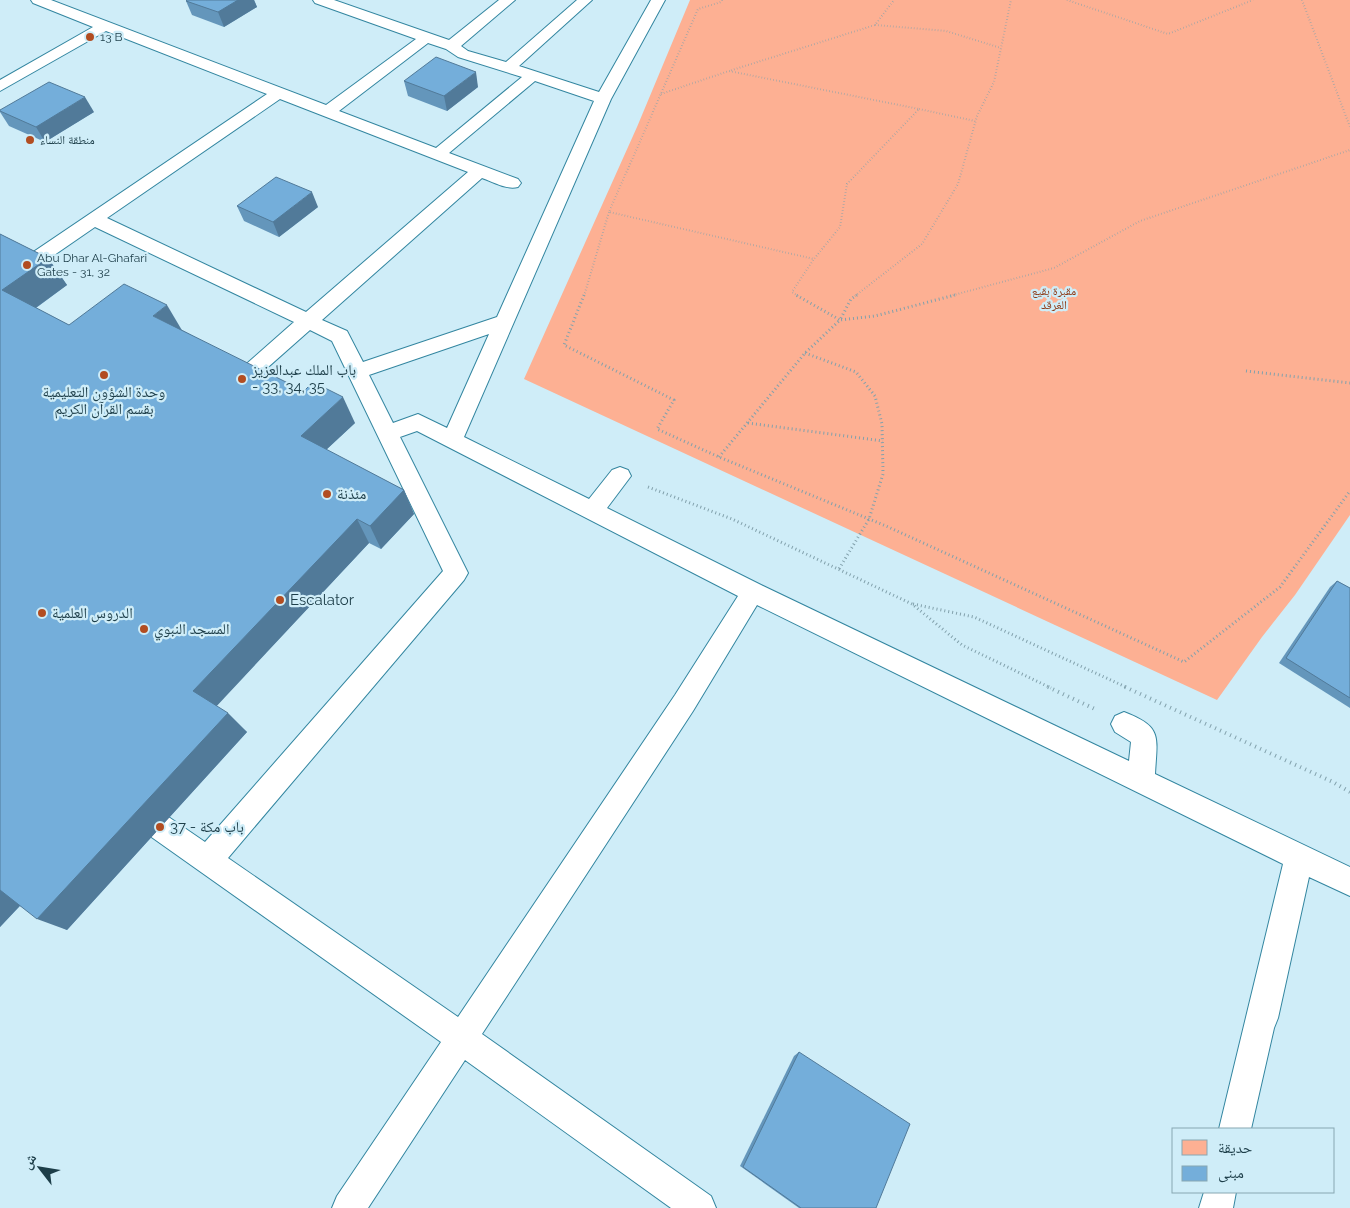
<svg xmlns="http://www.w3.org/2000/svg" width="1350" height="1208" font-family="Raleway,'Noto Naskh Arabic',sans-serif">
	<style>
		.green { fill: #fdb093 }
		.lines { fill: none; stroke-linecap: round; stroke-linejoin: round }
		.pedestrian-casing { stroke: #3386a0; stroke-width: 2 }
		.path-far2 { stroke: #82a1ac; stroke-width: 2; stroke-dasharray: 0.5 2.5; stroke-linecap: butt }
		.path-far1 { stroke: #82a1ac; stroke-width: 3; stroke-dasharray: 1 3; stroke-linecap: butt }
		.path { stroke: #82a1ac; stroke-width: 4; stroke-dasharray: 1 4.5; stroke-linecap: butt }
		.pedestrian { fill: #fff; fill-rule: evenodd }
		.wall { fill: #6496bb }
		.shaded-wall { fill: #517a99 }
		.building { fill: #74aeda; stroke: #517a99 }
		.poi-dot { fill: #b24d21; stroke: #cfedf8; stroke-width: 2 }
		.labels { text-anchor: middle; stroke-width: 4.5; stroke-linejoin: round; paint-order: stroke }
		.far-poi-label { font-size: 12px; fill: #1d3e49; stroke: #cfedf8; text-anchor: start }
		.far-park-label { font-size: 12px; fill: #8e3a16; stroke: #cfedf8 }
		.poi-label { font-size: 15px; fill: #1d3e49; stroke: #cfedf8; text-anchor: start }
	</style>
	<rect width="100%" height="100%" fill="#cfedf8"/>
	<path class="green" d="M690 0H1350V515L1295 595 1262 637 1217 700 524 379 637 127Z"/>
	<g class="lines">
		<defs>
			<g id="pedestrian">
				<path d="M31 0H51L326 105 416 39 315 3 313 0H334L449 40 499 0H515L461 46 468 51 506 62 577 0H592L519 66 599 92 651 0H665L611 99 464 437 589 499 612 470 620 467 628 470 631 476 607 508 761 585 1129 761 1131 742 1115 732 1111 724 1115 716 1124 712C1163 727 1157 736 1155 774L1350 867V896L1309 877 1278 1018 1274 1028 1251 1129H1219L1283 864 757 605 693 711 482 1034 711 1196 716 1208H671L465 1060 368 1208H332L337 1196 441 1042 150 836 146 827 150 818 160 814 170 818 205 842 443 571 332 341 310 330 249 384 242 386 235 384 232 379 235 374 294 322 95 227 34 269 27 271 20 269 18 265 20 261 267 94 106 31 0 91V80L93 27 33 3ZM428 43 446 49 458 57 522 77 436 148 339 111ZM535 81 594 101 497 317 363 362 347 331 322 320 482 178C494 182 506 190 518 187L521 183 518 179 449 153ZM280 99 468 172 306 312 107 218ZM489 334 447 428 418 414 393 423 369 375ZM417 431 738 596 675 695 458 1017 228 858 464 580 468 573 400 437Z"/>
				<path d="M1204 1192H1236L1233 1208H1199Z"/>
			</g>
		</defs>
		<use href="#pedestrian" class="pedestrian-casing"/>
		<g class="path-far2">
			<path d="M722 0 721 2 698 9 609 212 814 259 840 227 847 184 919 109 729 71 875 25 894 0"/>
			<path d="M1067 0 1168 34 1253 0"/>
			<path d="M1302 0 1350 127"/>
			<path d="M875 25 946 31 1001 48"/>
			<path d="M661 94 729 71"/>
			<path d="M919 109 975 121"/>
			<path d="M584 296 609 212"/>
			<path d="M798 296 792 292 814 259"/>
			<path d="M855 296 922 244 958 184 977 116 994 82 1011 0"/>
			<path d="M950 296 1054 268 1140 221 1350 150"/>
		</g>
		<g class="path-far1">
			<path d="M584 295 564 345 674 400 657 429 719 457 886 526 1184 662 1280 587 1350 491"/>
			<path d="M857 295 851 299 840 320 875 316 955 295"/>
			<path d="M805 353 856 372 875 396 882 424 883 474 869 519 839 569"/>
			<path d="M1246 371 1350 383"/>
			<path d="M748 423 883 441"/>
			<path d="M719 457 805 353 840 320 796 295"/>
			<path d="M648 487 732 519 912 604 962 645 1051 688"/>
			<path d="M913 604 974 617 1128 688"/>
		</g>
		<g class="path">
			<path d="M1048 687 1095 709"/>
			<path d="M1125 687 1333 782 1350 792"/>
		</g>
		<use href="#pedestrian" class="pedestrian"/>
	</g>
	<g class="wall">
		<path d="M187 0H254L257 7 224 27 192 15 186 1Z"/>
		<path d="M404 81 478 87 447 111 408 96Z"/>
		<path d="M0 110 94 112 45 142 9 126 0 112Z"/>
		<path d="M237 206 318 207 279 237 244 221Z"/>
		<path d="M0 234 48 258 67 285 36 308 69 325 182 330 355 423 326 450 404 490 414 514 381 549 369 543 216 706 247 732 67 930 20 906 0 927Z"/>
		<path d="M1337 581 1350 588V708L1279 663 1330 587Z"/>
		<path d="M799 1052 876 1208H799L740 1166 794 1056Z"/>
	</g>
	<g class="shaded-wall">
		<path d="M238 0H254L257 7 224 27 218 12Z"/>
		<path d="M476 72 478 87 447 111 444 96Z"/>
		<path d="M85 97 94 112 45 142 36 127Z"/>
		<path d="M312 192 318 207 279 237 273 222Z"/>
		<path d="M48 258 67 285 23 317 2 290Z"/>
		<path d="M167 305 183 332 153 316Z"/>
		<path d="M343 397 355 423 314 461 301 436Z"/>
		<path d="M404 490 414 514 381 549 370 526Z"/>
		<path d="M357 519 369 543 213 710 193 691Z"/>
		<path d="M228 713 247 732 67 930 37 919Z"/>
		<path d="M0 888 27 898 0 927Z"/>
	</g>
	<g class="building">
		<path d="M187 0H238L218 12 186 1Z"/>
		<path d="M436 57 476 72 444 96 404 81Z"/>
		<path d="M49 82 85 97 36 127 0 111V110Z"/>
		<path d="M276 177 312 192 273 222 237 206Z"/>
		<path d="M0 234 48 258 2 290 69 325 124 284 167 305 153 316 304 391 313 382 343 397 301 436 404 490 370 526 357 519 193 691 228 713 37 919 0 890Z"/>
		<path d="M1337 581 1350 588V698L1286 658Z"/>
		<path d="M799 1052 910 1124 876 1208H801L743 1167Z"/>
	</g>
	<g class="poi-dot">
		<circle cx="90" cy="37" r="5"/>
		<circle cx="30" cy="140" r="5"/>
		<circle cx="27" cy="265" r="5"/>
		<circle cx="104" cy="375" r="5"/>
		<circle cx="242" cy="379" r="5"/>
		<circle cx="327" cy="494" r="5"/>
		<circle cx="280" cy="600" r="5"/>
		<circle cx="42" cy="613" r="5"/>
		<circle cx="144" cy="629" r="5"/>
		<circle cx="160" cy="827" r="5"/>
	</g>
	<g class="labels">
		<g class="far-poi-label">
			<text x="100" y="41">13 B</text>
			<text x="40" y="144">منطقة النساء</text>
			<text x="37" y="262">Abu Dhar Al-Ghafari<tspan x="37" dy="14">Gates - 31, 32</tspan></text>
		</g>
		<g class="far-park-label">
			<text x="1054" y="295">مقبرة بقيع<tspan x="1054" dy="14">الغرقد</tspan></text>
		</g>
		<g class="poi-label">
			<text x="252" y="375">باب الملك عبدالعزيز<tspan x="252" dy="17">- 33, 34, 35</tspan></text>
			<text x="104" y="397" text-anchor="middle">وحدة الشؤون التعليمية<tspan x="104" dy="17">بقسم القرآن الكريم</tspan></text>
			<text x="337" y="499">مئذنة</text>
			<text x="290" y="605">Escalator</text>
			<text x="52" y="618">الدروس العلمية</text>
			<text x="154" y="634">المسجد النبوي</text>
			<text x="170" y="832">باب مكة - 37</text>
		</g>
	</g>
	<rect x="1172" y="1128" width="162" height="65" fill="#cfedf8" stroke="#88a7b2"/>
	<rect x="1182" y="1140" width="25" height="15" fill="#fdb093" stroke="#88a7b2"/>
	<text x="1218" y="1153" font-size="15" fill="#1d3e49">حديقة</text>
	<rect x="1182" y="1166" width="25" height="15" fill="#74aeda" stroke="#88a7b2"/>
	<text x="1218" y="1178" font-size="15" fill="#1d3e49">مبنى</text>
	<g transform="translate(40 1168) rotate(301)" stroke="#cfedf8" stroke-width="4" paint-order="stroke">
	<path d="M0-4L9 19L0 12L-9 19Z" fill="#1d3e49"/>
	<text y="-8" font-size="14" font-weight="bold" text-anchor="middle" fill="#1d3e49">ش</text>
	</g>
</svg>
